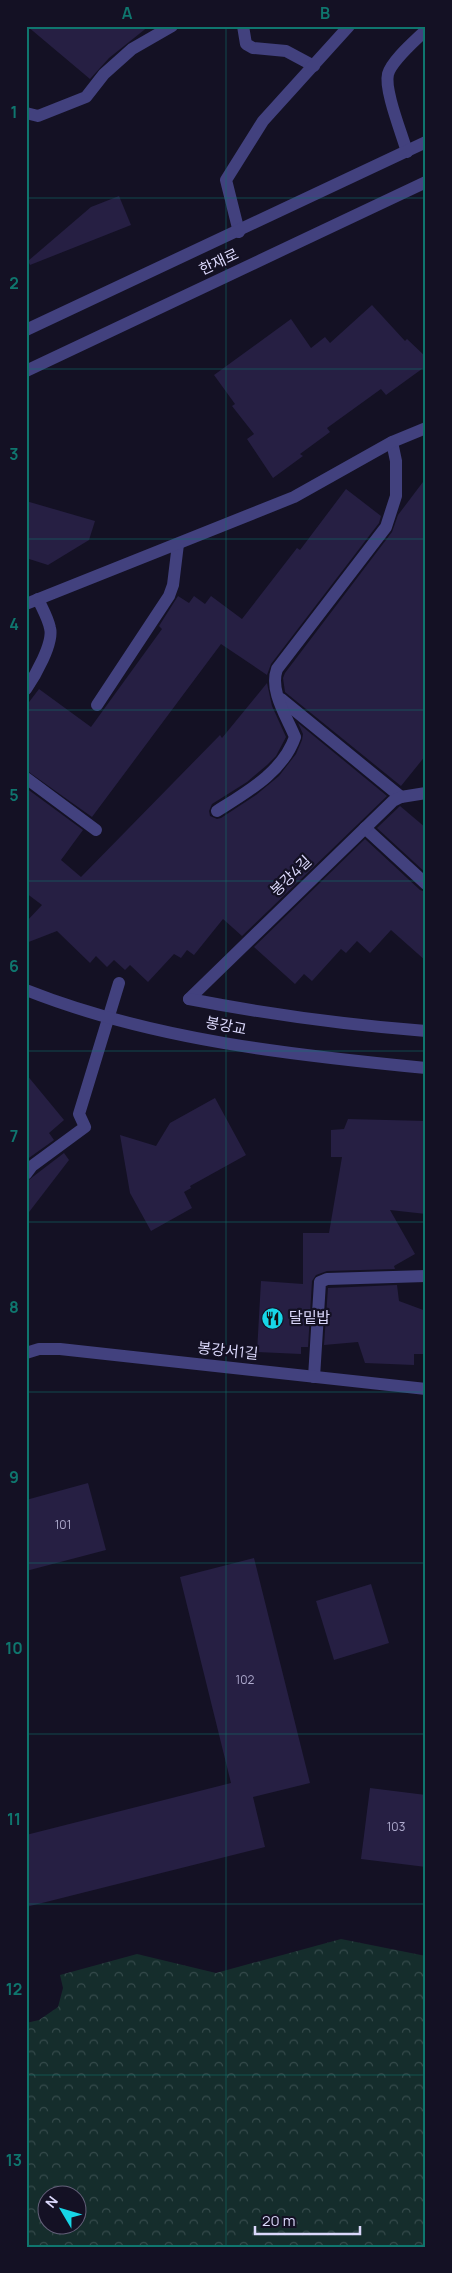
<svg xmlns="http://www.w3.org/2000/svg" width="452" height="2273" font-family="Manrope,'Noto Sans KR',sans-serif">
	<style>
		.forest { fill: url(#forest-crowns); fill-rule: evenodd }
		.building { fill: #261f43 }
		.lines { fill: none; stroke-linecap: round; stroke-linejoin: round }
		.service { stroke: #42417e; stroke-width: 12 }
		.minor { stroke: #42417e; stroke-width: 12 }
		.tertiary { stroke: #42417e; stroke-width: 12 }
		.tertiary-bridge { stroke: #42417e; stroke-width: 12 }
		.grid { fill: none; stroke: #0f766e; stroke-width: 1; stroke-opacity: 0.55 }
		.labels { text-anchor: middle; stroke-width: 4.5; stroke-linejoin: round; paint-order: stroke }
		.number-label { font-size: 12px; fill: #aeaacd }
		.street-label { font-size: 15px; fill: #dbd8fb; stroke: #141124 }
		.poi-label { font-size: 15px; fill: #dbd8fb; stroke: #141124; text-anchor: start }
		.neatline { fill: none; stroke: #0f766e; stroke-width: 2 }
		.grid-label { font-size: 16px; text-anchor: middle; font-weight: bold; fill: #0f766e }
	</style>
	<defs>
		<pattern id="forest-crowns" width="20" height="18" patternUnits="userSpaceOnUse" patternTransform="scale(1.25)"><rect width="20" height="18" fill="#152d2c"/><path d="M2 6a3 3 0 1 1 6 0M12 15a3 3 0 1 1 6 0" fill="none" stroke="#364b4c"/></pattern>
	</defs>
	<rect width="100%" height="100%" fill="#141124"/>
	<path class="forest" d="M341 1939 426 1956V2247H26V2023L39 2020 58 2007 63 1988 60 1975 137 1954 216 1973ZM48 2196H78V2226H48Z"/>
	<g class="building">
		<path d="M27 26H149L109 58 90 79Z"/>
		<path d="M119 196 131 225 30 265 28 261 91 207Z"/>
		<path d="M372 305 405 341 407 339 426 357V366L386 395 381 389 327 428 330 432 300 454 303 456 273 478 247 439 254 434 232 406 235 404 214 375 291 319 311 348 325 337 330 343Z"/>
		<path d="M426 478V755L401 786 285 692 283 678 285 673 392 532 398 515Z"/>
		<path d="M346 489 381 516 379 523 271 664 267 675 221 644 92 817 26 770V706L39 689 91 727 162 629 159 626 178 596 189 603 194 596 205 604 211 596 242 619 297 548 300 550Z"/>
		<path d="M26 501 95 521 89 540 48 565 26 558Z"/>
		<path d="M267 683 272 706 286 737 276 756 267 765 247 782 212 804 209 811 210 816 217 819 221 818 256 795 279 776 296 754 302 740 303 734 298 723 387 796 242 936 223 919 194 955 187 950 181 958 174 954 148 982 130 965 125 970 114 960 107 967 96 956 90 963 57 931 26 943V922L42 905 26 893V788L83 830 61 860 81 877 220 735 222 738Z"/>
		<path d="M400 806 426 828V873L377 828Z"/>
		<path d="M365 839 420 890 426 892V961L391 930 370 953 357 941 346 953 341 949 312 981 304 974 295 984 254 947Z"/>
		<path d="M26 1074 64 1120 49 1133 54 1140 26 1160Z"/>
		<path d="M215 1098 246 1155 190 1186 191 1188 184 1192 192 1208 151 1231 130 1193 120 1135 156 1146 170 1123Z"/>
		<path d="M348 1119 426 1121V1214L390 1210 415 1254 394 1266 395 1269 327 1271 316 1275 312 1281 308 1347H301V1354L257 1352 261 1281 303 1284V1233H329L342 1157H331V1130L344 1129Z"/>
		<path d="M64 1153 69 1160 26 1216V1182Z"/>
		<path d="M397 1285 399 1301 426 1311 425 1354H414V1365L365 1363 358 1342 324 1345 328 1288Z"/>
		<path d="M88 1483 106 1550 26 1571V1500Z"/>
		<path d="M254 1558 310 1783 253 1797 265 1847 26 1907V1835L231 1783 180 1577Z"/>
		<path d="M371 1584 389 1643 334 1660 316 1601Z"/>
		<path d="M370 1788 426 1795V1867L361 1859Z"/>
	</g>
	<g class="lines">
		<g class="service">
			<path d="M243 26 246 44 253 48 286 51 314 66"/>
			<path d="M26 113 38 116 86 97 104 74 132 49 172 26"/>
			<path d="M407 152C402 134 384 90 388 74 392 60 416 40 426 30"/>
			<path d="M26 689C35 676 54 643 50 628 48 618 42 608 38 599"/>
			<path d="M281 699 401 797"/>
			<path d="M97 705 169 596 173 585 178 544"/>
			<path d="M26 778 96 830"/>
			<path d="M217 811C247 792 283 772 295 737 287 717 269 691 277 669L386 527 396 496V461L392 442"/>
			<path d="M365 828 426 884"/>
			<path d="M26 1174 32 1166 85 1127 79 1114 119 983"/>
			<path d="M314 1377 320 1282 327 1279 426 1276"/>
		</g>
		<g class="minor">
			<path d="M239 232 226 180 263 121 349 26"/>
			<path d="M26 604 294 497 392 442 426 428"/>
			<path d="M189 999 393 801 401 797 426 793"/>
			<path d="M189 999C267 1014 346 1025 426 1031"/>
			<path d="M26 1353 39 1349H60L426 1389"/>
		</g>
		<g class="tertiary">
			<path d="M26 330 426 142"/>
			<path d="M26 371 426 182"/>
		</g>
		<path class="tertiary-bridge" d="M26 990C152 1040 292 1055 426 1068"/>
	</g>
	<path class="grid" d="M226 26V2247M26 198H426M26 369H426M26 539H426M26 710H426M26 881H426M26 1051H426M26 1222H426M26 1392H426M26 1563H426M26 1734H426M26 1904H426M26 2075H426"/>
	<defs>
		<symbol id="restaurant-disc" viewBox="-11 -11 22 22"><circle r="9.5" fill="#17d6e7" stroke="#141124"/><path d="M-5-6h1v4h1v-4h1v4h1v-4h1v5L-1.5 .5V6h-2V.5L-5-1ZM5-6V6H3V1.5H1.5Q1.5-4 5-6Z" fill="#111"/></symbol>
	</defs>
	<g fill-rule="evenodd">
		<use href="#restaurant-disc" x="260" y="1306" width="25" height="25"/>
	</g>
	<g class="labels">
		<g class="number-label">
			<text x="63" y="1529">101</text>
			<text x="245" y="1684">102</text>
			<text x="396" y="1831">103</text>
		</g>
		<g class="street-label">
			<text transform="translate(219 262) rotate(-25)" y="5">한재로</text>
			<text transform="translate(291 876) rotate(-44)" y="5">봉강4길</text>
			<text transform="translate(226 1026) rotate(11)" y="5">봉강교</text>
			<text transform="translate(228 1351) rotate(6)" y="5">봉강서1길</text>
		</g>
		<g class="poi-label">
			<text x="289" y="1323">달밑밥</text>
		</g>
	</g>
	<rect width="452" height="2273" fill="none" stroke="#141124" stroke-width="55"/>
	<g transform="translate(62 2210) rotate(308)"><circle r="24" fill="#141124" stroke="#64617a"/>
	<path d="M0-4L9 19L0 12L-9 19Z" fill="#17d6e7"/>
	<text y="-8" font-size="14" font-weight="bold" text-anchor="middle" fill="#dbd8fb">N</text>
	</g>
	<path d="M255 2226v8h105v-8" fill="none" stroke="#dbd8fb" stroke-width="2.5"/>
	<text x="262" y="2226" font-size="15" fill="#dbd8fb" stroke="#141124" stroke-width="4" paint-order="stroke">20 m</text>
	<rect x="28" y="28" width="396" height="2218" class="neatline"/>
	<g class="grid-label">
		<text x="127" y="19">A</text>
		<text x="325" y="19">B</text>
		<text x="14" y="118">1</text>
		<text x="14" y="289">2</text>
		<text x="14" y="460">3</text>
		<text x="14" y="630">4</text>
		<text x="14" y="801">5</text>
		<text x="14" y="972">6</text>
		<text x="14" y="1142">7</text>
		<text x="14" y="1313">8</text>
		<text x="14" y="1483">9</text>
		<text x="14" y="1654">10</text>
		<text x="14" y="1825">11</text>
		<text x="14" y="1995">12</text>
		<text x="14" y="2166">13</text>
	</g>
</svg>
